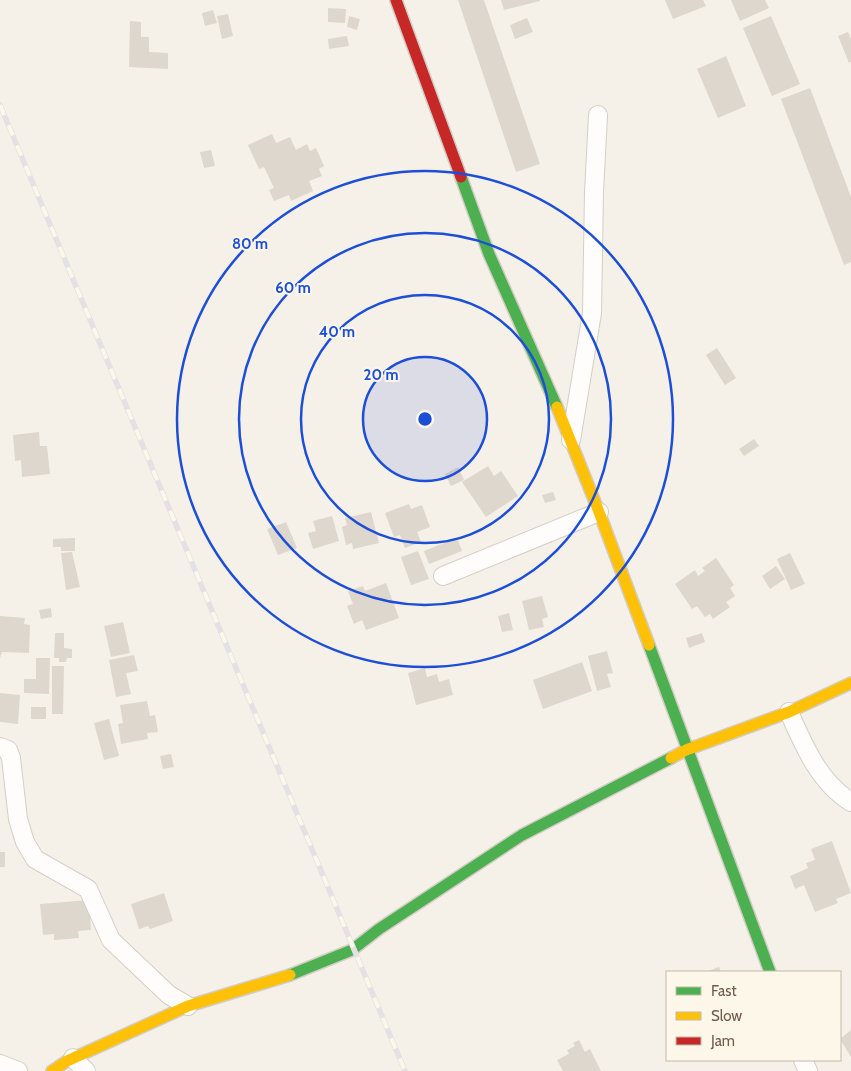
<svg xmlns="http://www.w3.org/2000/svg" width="851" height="1071" font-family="Cabin,sans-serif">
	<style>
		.building { fill: #ded7ce }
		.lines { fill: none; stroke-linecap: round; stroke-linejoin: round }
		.street-casing { stroke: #d4cec7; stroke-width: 20 }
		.fast-casing { stroke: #d2cdc4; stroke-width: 14 }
		.slow-casing { stroke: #d2cdc4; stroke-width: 14 }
		.jam-casing { stroke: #d2cdc4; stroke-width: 14 }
		.street { stroke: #fefdfc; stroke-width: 18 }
		.fast { stroke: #4caf50; stroke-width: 11 }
		.slow { stroke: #ffc107; stroke-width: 11 }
		.jam { stroke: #c62828; stroke-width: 11 }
		.rail-casing { stroke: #e4e1e4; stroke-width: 5.5 }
		.rail { stroke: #fdf7e9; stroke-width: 4; stroke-dasharray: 11; stroke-linecap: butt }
		.ring { fill: none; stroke: #1d4ed8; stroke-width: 2.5 }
		.centre { fill: #1d4ed8; stroke: #fdf7e9; stroke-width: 2.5 }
		.ring-label { font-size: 15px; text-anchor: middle; font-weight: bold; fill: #1d4ed8; stroke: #fdf7e9; stroke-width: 4; stroke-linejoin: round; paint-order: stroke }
	</style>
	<rect width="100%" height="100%" fill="#f5f1e8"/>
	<g class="building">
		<path d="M458 0H484L540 164 516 172Z"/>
		<path d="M501 0H540V1L504 10Z"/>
		<path d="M665 0H703L706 6 673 19Z"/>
		<path d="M731 0H765L769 8 740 21Z"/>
		<path d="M328 8 346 9 345 23 328 22Z"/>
		<path d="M213 10 217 23 205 26 202 13Z"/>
		<path d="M228 14 233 36 222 39 217 16Z"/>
		<path d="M349 16 360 19 357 30 347 27Z"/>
		<path d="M771 16 800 84 772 96 743 28Z"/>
		<path d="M527 18 533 32 515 39 510 25Z"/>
		<path d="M130 21 141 22V37H149V52L168 53V69L129 67Z"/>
		<path d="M848 32 851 39V62L849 63 838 36Z"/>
		<path d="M347 36 349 46 329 49 328 39Z"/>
		<path d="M726 56 746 106 718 118 697 69Z"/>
		<path d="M810 88 851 197V262L844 265 781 99Z"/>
		<path d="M272 134 276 143 290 137 296 150 307 144 310 151 316 148 324 166 319 169 322 176 309 181 313 191 291 201 289 195 274 201 269 190 274 188 264 167 259 169 248 145Z"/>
		<path d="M211 150 215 166 204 168 200 152Z"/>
		<path d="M717 348 736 378 725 385 706 355Z"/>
		<path d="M39 432 40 446H47L50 474 22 477 21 460 15 461 13 435Z"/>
		<path d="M754 439 759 446 744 456 739 449Z"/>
		<path d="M488 466 494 476 501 471 518 496 486 517 462 482Z"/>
		<path d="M458 467 464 480 451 486 445 474Z"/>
		<path d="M553 492 556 500 545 503 542 495Z"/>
		<path d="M409 504 411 509 422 505 430 527 417 532 421 542 405 548 400 535 394 537 385 513Z"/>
		<path d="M371 512 379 543 353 549 352 543 346 545 342 527 347 525 345 518Z"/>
		<path d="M332 516 339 541 313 549 308 533 316 531 313 521Z"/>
		<path d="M286 522 297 548 278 555 267 529Z"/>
		<path d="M75 538V551H61V547H53V539Z"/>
		<path d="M457 538 462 551 429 564 424 551Z"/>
		<path d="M418 551 429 579 411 585 401 557Z"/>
		<path d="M72 552 80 587 66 590 61 553Z"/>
		<path d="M790 553 805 584 791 590 777 559Z"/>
		<path d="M716 558 734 585 730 588 735 596 726 602 730 607 713 619 710 614 705 617 697 606 692 609 675 584 695 570 698 576 705 571 702 568Z"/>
		<path d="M776 566 785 579 770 589 762 576Z"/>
		<path d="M386 583 399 618 366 630 362 620 354 624 347 606 353 604 348 591 363 586 365 591Z"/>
		<path d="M542 596 548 617 542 619 544 627 529 630 522 601Z"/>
		<path d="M51 608 52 617 41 619 39 610Z"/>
		<path d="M509 613 513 630 502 632 498 616Z"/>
		<path d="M0 616 25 618 24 624 30 625 29 653 2 652 0 658Z"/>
		<path d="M123 622 130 653 111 657 104 626Z"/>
		<path d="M55 633H64V648L72 649V658H67L66 662H59V658H54Z"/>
		<path d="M702 633 705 642 689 648 686 638Z"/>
		<path d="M607 651 613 673 607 674 611 687 597 691 588 656Z"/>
		<path d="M134 655 138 671 126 673 131 694 116 697 109 660Z"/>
		<path d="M36 658H50L49 694 24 693V679H36Z"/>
		<path d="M582 662 592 691 543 709 533 680Z"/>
		<path d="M52 666H64L63 714H52Z"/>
		<path d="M425 668 427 677 437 674 439 682 449 679 453 695 416 705 408 673Z"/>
		<path d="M0 693 20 695 18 724 0 722Z"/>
		<path d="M147 701 150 716 155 715 158 732 147 733 148 739 121 744 118 724 123 723 120 705Z"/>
		<rect x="31" y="707" width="15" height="12"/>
		<path d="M109 719 119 756 104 760 94 723Z"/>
		<path d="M171 754 174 767 163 769 160 756Z"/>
		<path d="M832 841 851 893 836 899 838 903 815 912 804 885 795 889 790 876 808 868 806 863 815 860 811 849Z"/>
		<rect x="0" y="852" width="5" height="15"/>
		<path d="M164 893 173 921 150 929 148 926 139 929 131 904Z"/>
		<path d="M89 900 91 930 78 931 79 938 54 940V934L43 935 40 904Z"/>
		<path d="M719 967 721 972H706Z"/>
		<path d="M851 1030V1057L840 1039Z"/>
		<path d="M579 1040 585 1052 590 1049 601 1071H563L557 1060 569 1054 567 1050 575 1046 573 1043Z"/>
	</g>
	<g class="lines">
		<defs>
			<g id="street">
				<path d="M571 440 592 313 594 192 598 115"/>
				<path d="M443 576 599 512"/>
				<path d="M789 712C804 746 819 782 851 802"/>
				<path d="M0 747 8 750 11 758 18 819 25 842 35 859 88 889 111 940 169 995 188 1006"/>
				<path d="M73 1058 86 1071"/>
				<path d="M803 1060 808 1071"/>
				<path d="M0 1064 18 1071"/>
			</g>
			<g id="fast">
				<path d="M461 177 489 254 557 407"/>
				<path d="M649 645 770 972"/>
				<path d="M290 975 352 950 379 929 522 835 671 758"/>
			</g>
			<g id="slow">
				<path d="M557 407 599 512 649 645"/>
				<path d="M671 758 686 750 789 712 851 683"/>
				<path d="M52 1071 67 1061 188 1006 290 975"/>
			</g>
			<path id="jam" d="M396 0 461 177"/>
		</defs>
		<use href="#street" class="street-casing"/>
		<use href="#fast" class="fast-casing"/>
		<use href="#slow" class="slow-casing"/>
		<use href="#jam" class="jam-casing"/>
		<use href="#street" class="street"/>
		<use href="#fast" class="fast"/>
		<use href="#slow" class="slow"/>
		<use href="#jam" class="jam"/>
		<defs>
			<path id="rail" d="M0 105 405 1071"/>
		</defs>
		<use href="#rail" class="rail-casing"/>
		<use href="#rail" class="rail"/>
	</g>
	<circle cx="425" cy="419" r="62" fill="#1d4ed8" fill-opacity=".12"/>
	<g class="ring">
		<circle cx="425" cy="419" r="62"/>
		<circle cx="425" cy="419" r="124"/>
		<circle cx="425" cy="419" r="186"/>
		<circle cx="425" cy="419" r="248"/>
	</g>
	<circle cx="425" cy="419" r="8" class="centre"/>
	<g class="ring-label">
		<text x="250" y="249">80 m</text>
		<text x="293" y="293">60 m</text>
		<text x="337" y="337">40 m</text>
		<text x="381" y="380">20 m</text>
	</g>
	<rect x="666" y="971" width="175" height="90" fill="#fdf7e9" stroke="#c5b9aa"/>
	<rect x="676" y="987" width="25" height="8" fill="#4caf50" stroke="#c5b9aa"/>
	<text x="711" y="996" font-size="15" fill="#705c4b">Fast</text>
	<rect x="676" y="1012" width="25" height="8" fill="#ffc107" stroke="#c5b9aa"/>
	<text x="711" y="1021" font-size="15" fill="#705c4b">Slow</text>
	<rect x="676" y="1037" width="25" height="8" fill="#c62828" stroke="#c5b9aa"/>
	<text x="711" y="1046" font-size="15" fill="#705c4b">Jam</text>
</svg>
